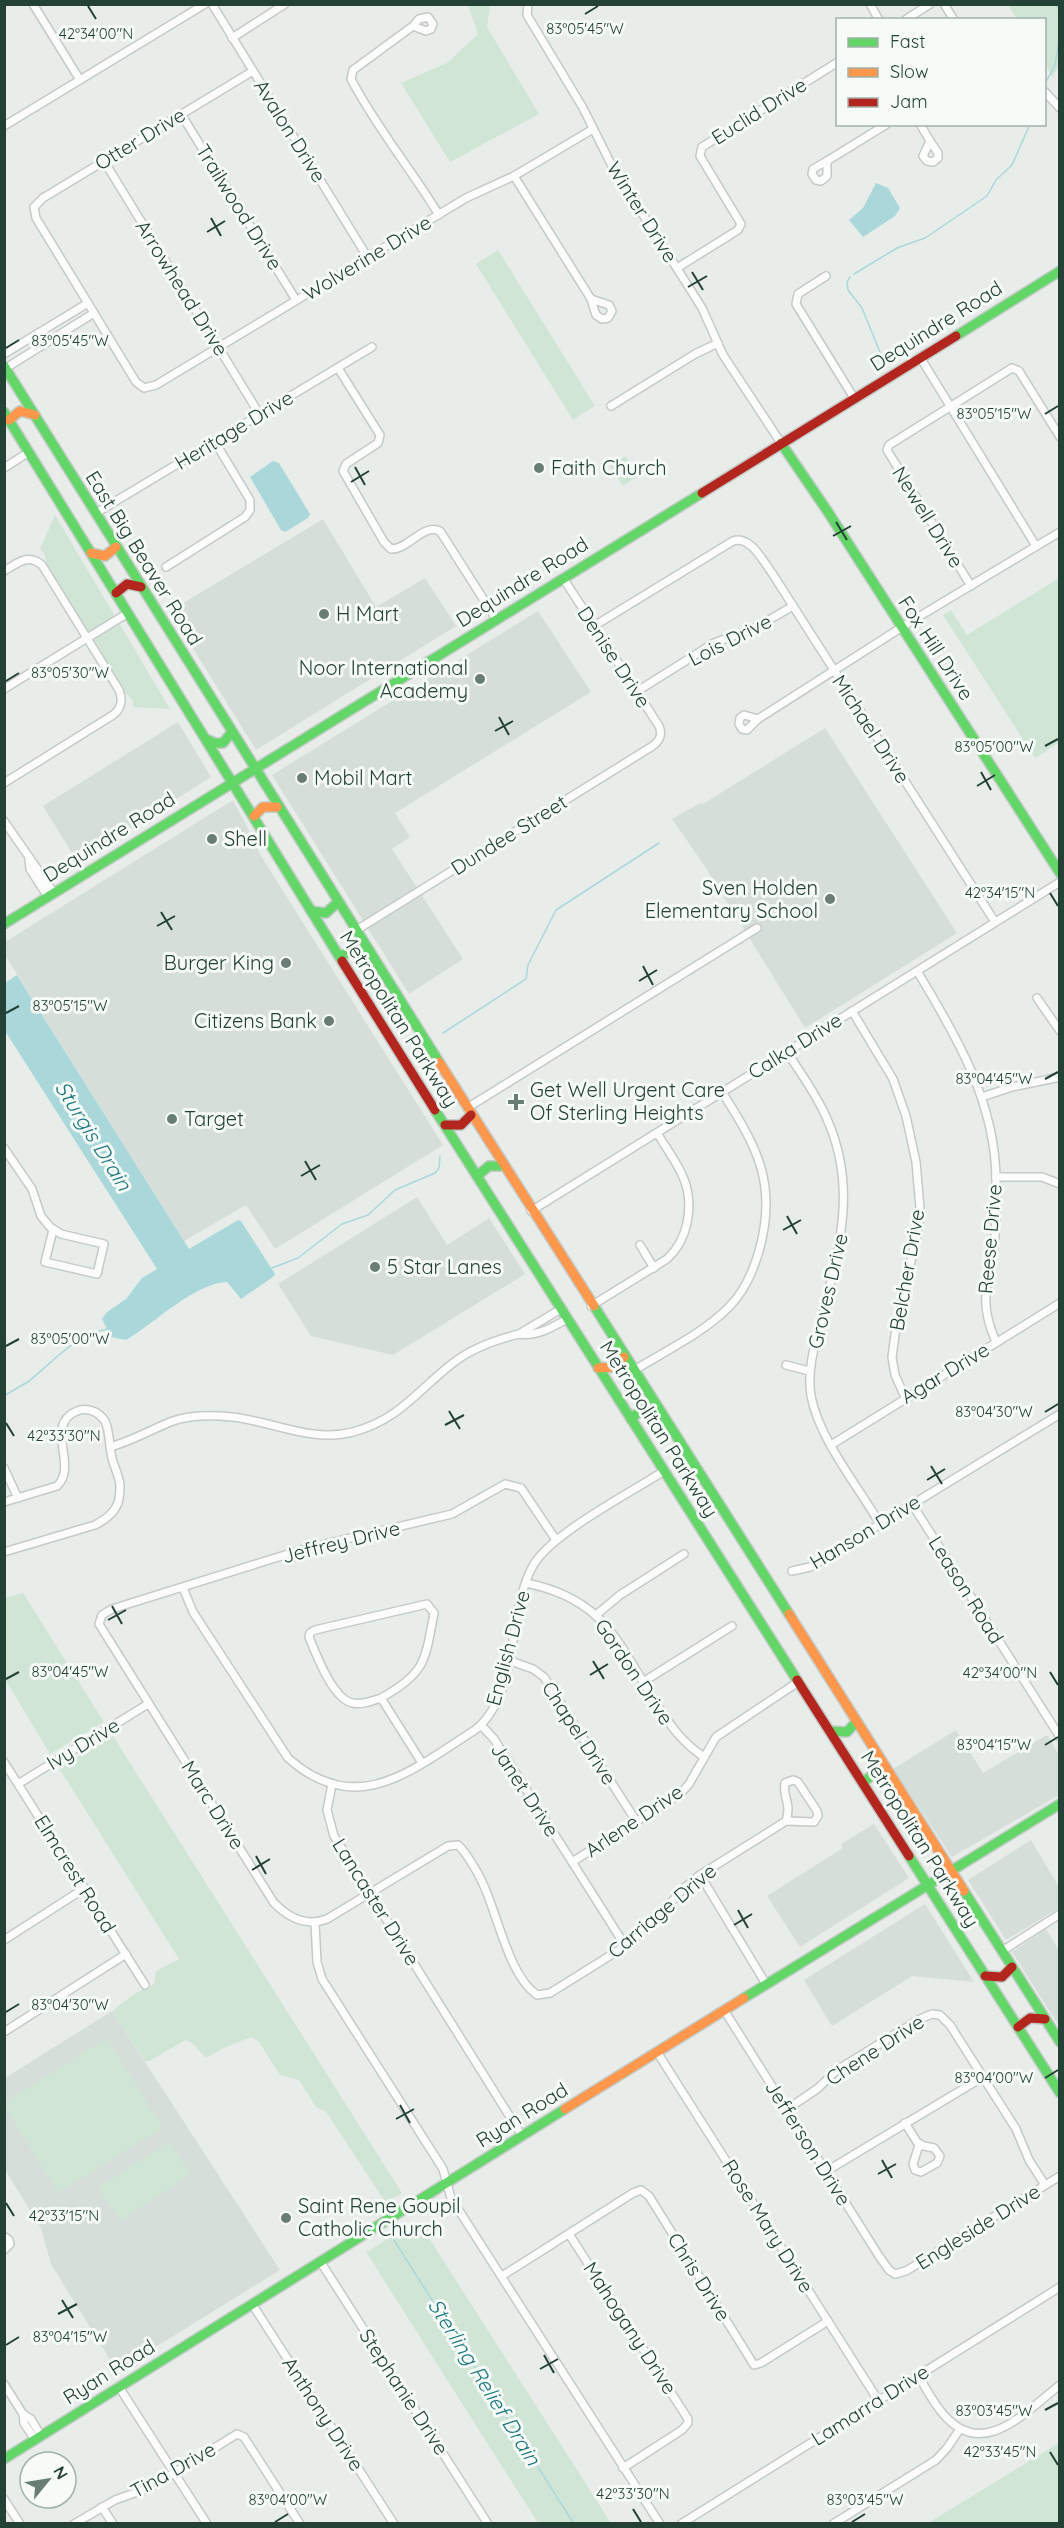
<svg xmlns="http://www.w3.org/2000/svg" width="1064" height="2528" font-family="Quicksand,sans-serif">
	<style>
		.built { fill: #d6deda }
		.green { fill: #d1e5d6 }
		.water { fill: #aad8da }
		.lines { fill: none; stroke-linecap: round; stroke-linejoin: round }
		.stream { stroke: #aad8da; stroke-width: 1.5 }
		.street-casing { stroke: #c5cac7; stroke-width: 10 }
		.fast-casing { stroke: #c3cac7; stroke-width: 12 }
		.slow-casing { stroke: #c3cac7; stroke-width: 12 }
		.jam-casing { stroke: #c3cac7; stroke-width: 12 }
		.street { stroke: #fcfcfc; stroke-width: 7 }
		.fast { stroke: #63d668; stroke-width: 9 }
		.slow { stroke: #ff974d; stroke-width: 9 }
		.jam { stroke: #b3261e; stroke-width: 9 }
		.ticks { fill: none; stroke: #244136; stroke-width: 2 }
		.poi-dot { fill: #697d75; stroke: #f7fbf8; stroke-width: 2 }
		.labels { text-anchor: middle; stroke-width: 6; stroke-linejoin: round; paint-order: stroke }
		.street-label { font-size: 20px; fill: #244136; stroke: #f7fbf8 }
		.poi-label { font-size: 20px; fill: #244136; stroke: #f7fbf8; text-anchor: start }
		.water-label { font-size: 21px; font-style: italic; fill: #1d787e; stroke: #f7fbf8 }
		.ticks-label { font-size: 15px; text-anchor: middle; fill: #244136; stroke: #f7fbf8; stroke-width: 6; stroke-linejoin: round; paint-order: stroke }
	</style>
	<rect width="100%" height="100%" fill="#e8edea"/>
	<g class="built">
		<path d="M323 519 376 607 425 578 456 626 256 750 170 611Z"/>
		<path d="M538 611 591 692 395 813 410 837 392 849 463 959 409 994 272 775Z"/>
		<path d="M178 722 211 777 77 861 43 806Z"/>
		<path d="M825 728 957 933 805 1028 704 865 672 819 700 803 703 804Z"/>
		<path d="M233 800 252 836V840L266 864 443 1145 275 1249 246 1205 184 1241 5 955V942Z"/>
		<path d="M417 1197 447 1245 489 1218 525 1274 393 1355 311 1336 278 1284Z"/>
		<path d="M956 1730 983 1773 1047 1735 1059 1755V1795L952 1857 893 1769Z"/>
		<path d="M874 1824 909 1878 800 1947 767 1896 843 1848 841 1844Z"/>
		<path d="M1031 1840 1059 1887V1908L1006 1940 968 1880Z"/>
		<path d="M925 1904 974 1982 912 1976 832 2026 804 1980Z"/>
		<path d="M1046 1929 1059 1950V2026L1012 1952Z"/>
		<path d="M112 2011 280 2270 117 2371 51 2264 41 2228 5 2170V2078Z"/>
	</g>
	<g class="green">
		<path d="M468 5H490L487 27 539 114 450 162 401 83 447 63 478 34Z"/>
		<path d="M1008 5H1059V66L1052 77 1045 64 1044 20 1017 19Z"/>
		<path d="M498 250 595 406 573 420 476 264Z"/>
		<path d="M626 456 638 476 623 486 610 466Z"/>
		<path d="M55 515 170 709 133 707V700L124 692 48 569 44 553 40 549Z"/>
		<path d="M1059 578V743L1035 758 943 615 951 610 967 635Z"/>
		<path d="M23 1593 104 1722 50 1754 5 1679V1598Z"/>
		<path d="M113 1736 402 2193 386 2203 326 2112 316 2107 299 2080 280 2075 259 2042 251 2037 224 2048 206 2058 192 2043 186 2040 149 2061H145L112 2011 134 1994 154 1984 156 1971 179 1959 59 1768Z"/>
		<path d="M107 2038 163 2128 58 2193 5 2107V2102Z"/>
		<path d="M169 2142 191 2174 120 2221 98 2188Z"/>
		<path d="M418 2221 611 2523H538L366 2252Z"/>
		<path d="M1059 2443V2523H928Z"/>
	</g>
	<g class="water">
		<path d="M876 183 888 188 900 208 895 216 863 237 849 220 863 208Z"/>
		<path d="M273 461 279 463 310 514 308 518 285 532 281 530 250 477Z"/>
		<path d="M17 975 189 1249 238 1220 241 1221 275 1274 273 1277 241 1299 227 1282C193 1284 155 1323 126 1340L111 1337 102 1319 107 1312 126 1299 142 1278 157 1269 5 1031V983Z"/>
	</g>
	<g class="lines">
		<g class="stream">
			<path d="M1055 4 1060 11"/>
			<path d="M1046 82 1055 65 1060 34"/>
			<path d="M854 274 897 248 925 238 987 196 996 180 1012 165 1030 124"/>
			<path d="M850 277 847 282 848 290 862 308 882 357"/>
			<path d="M443 1033 526 979 528 965 556 910 659 843"/>
			<path d="M272 1268 298 1258 342 1224 368 1215 395 1190 435 1173 439 1168 440 1156"/>
			<path d="M4 1396C12 1391 21 1386 29 1381 54 1361 76 1334 108 1329"/>
			<path d="M394 2240 574 2524"/>
		</g>
		<defs>
			<g id="street">
				<path d="M33 4 80 80"/>
				<path d="M212 4 368 258"/>
				<path d="M528 4 527 15 583 108 611 164 702 308 723 355 781 443"/>
				<path d="M870 4 879 20"/>
				<path d="M944 4 954 20"/>
				<path d="M905 20 930 4"/>
				<path d="M413 26 426 31 431 29 433 24 428 17 419 19 413 26 353 70 351 79C376 127 411 169 439 215"/>
				<path d="M232 38 285 4"/>
				<path d="M253 71 43 198 34 207 36 218 136 382 144 388 156 385 466 198 514 176 593 129"/>
				<path d="M1044 91 1060 108"/>
				<path d="M181 114 296 300"/>
				<path d="M920 124 930 141"/>
				<path d="M4 126 205 4"/>
				<path d="M930 141 938 153V158L933 162 927 161 923 156Z"/>
				<path d="M104 161 260 415"/>
				<path d="M827 161 887 124"/>
				<path d="M827 161V176L821 181 816 180 812 174 813 169Z"/>
				<path d="M514 176 591 299 596 315 602 319 608 318 612 311 609 305 591 299"/>
				<path d="M677 268 738 230 741 224 700 156 702 147 838 62"/>
				<path d="M826 276 798 294 796 304 854 398"/>
				<path d="M4 354 88 303"/>
				<path d="M920 357 1036 546"/>
				<path d="M6 368 94 313"/>
				<path d="M338 368 380 435 378 443 346 464 343 471 384 542 391 549C408 550 423 523 440 531L496 619"/>
				<path d="M611 406 695 354 718 343"/>
				<path d="M4 468 29 452"/>
				<path d="M96 513 372 347"/>
				<path d="M166 567 245 517 250 510V500L215 442"/>
				<path d="M4 571C18 563 28 553 42 565L119 690C123 700 122 708 113 715L4 783"/>
				<path d="M971 586 890 455 887 450 889 445 1012 368 1019 371 1060 437"/>
				<path d="M594 626 733 541C750 535 763 561 772 573L995 922"/>
				<path d="M4 689 128 613"/>
				<path d="M636 692 714 643 755 628 793 606"/>
				<path d="M758 719 747 730 742 729 739 724 740 718 744 715 758 719 910 622 1060 532"/>
				<path d="M4 821 54 893"/>
				<path d="M29 859 30 869 48 897"/>
				<path d="M355 931 651 747C659 742 663 736 659 726L563 578"/>
				<path d="M917 971C956 1035 996 1103 996 1181 996 1202 997 1224 994 1245 988 1286 978 1301 996 1342"/>
				<path d="M1037 998 1060 1031"/>
				<path d="M852 1011 893 1079 906 1116 916 1162 920 1208 918 1229 895 1335 892 1357 895 1375 905 1397"/>
				<path d="M787 1052C801 1074 817 1095 827 1119 856 1184 841 1240 825 1306 818 1335 806 1366 811 1396 819 1439 858 1486 880 1524"/>
				<path d="M982 1097 1012 1087 1060 1077"/>
				<path d="M467 1108 757 928"/>
				<path d="M4 1148 32 1189 41 1216 50 1227 61 1234 104 1244 97 1274 45 1262 53 1230"/>
				<path d="M996 1177H1042L1060 1184"/>
				<path d="M531 1211 1060 882"/>
				<path d="M640 1245 654 1268"/>
				<path d="M591 1306 667 1259C678 1249 684 1237 687 1223 695 1183 676 1164 657 1133"/>
				<path d="M561 1309 519 1334C536 1337 553 1327 567 1319"/>
				<path d="M786 1365 809 1371"/>
				<path d="M633 1371C665 1351 702 1334 729 1307 744 1292 753 1272 759 1251 778 1184 757 1147 722 1092"/>
				<path d="M831 1445 1060 1303"/>
				<path d="M110 1447C132 1441 152 1429 173 1421 191 1415 213 1415 232 1417 272 1421 311 1443 353 1432 399 1420 418 1390 453 1363 472 1348 495 1340 519 1334"/>
				<path d="M4 1468 18 1498"/>
				<path d="M4 1502 57 1486C79 1466 43 1425 77 1411 82 1409 89 1409 95 1412 99 1414 102 1417 105 1421 110 1432 109 1446 112 1458 114 1467 119 1475 120 1485 120 1490 120 1497 118 1503 114 1514 105 1520 95 1525L4 1552"/>
				<path d="M912 1504 1060 1737"/>
				<path d="M556 1540 521 1488 505 1484 452 1514 304 1549 112 1609 102 1615 99 1624 274 1903C289 1918 306 1927 327 1919L448 1846 458 1845C465 1851 469 1859 474 1867 497 1902 505 1973 537 1995L550 1993 632 1942 645 1925 664 1910 684 1888 700 1875 786 1821 814 1822 818 1816 817 1811 798 1782 793 1780 785 1783C782 1797 792 1802 786 1821"/>
				<path d="M792 1571 810 1567 1060 1414"/>
				<path d="M526 1583C606 1599 618 1644 658 1706 672 1728 683 1743 704 1757"/>
				<path d="M183 1588 193 1612 288 1758C357 1820 413 1769 475 1730 521 1693 506 1611 534 1564 554 1532 630 1493 664 1471"/>
				<path d="M596 1615 620 1595 684 1554"/>
				<path d="M508 1660 533 1669 544 1677 636 1821"/>
				<path d="M643 1682 732 1626"/>
				<path d="M381 1698C426 1673 425 1661 434 1613L427 1604 315 1630 310 1633 309 1637C316 1654 333 1700 353 1703 362 1705 372 1701 381 1698L422 1763"/>
				<path d="M481 1725 494 1739 510 1764 626 1947"/>
				<path d="M4 1762 145 1985"/>
				<path d="M18 1784 148 1704"/>
				<path d="M332 1784 327 1810 334 1836 522 2136"/>
				<path d="M572 1862 680 1794 689 1784 716 1737 798 1682"/>
				<path d="M700 1875 766 1984"/>
				<path d="M315 1923 317 1962 322 1979 443 2169 451 2198 660 2524"/>
				<path d="M4 1940 85 1888"/>
				<path d="M1002 1951 1060 1914"/>
				<path d="M724 2010 879 2256 889 2270 895 2274 906 2271 1060 2176"/>
				<path d="M4 2032 126 1954"/>
				<path d="M657 2052 878 2400"/>
				<path d="M786 2110 817 2089 837 2070 920 2019 932 2014 940 2015 950 2025 1016 2129 1029 2160 1045 2185"/>
				<path d="M905 2123 917 2142 922 2145"/>
				<path d="M919 2145 934 2148 940 2156 937 2163 921 2172 915 2170 913 2164Z"/>
				<path d="M825 2172 983 2077"/>
				<path d="M569 2234 688 2419V2423L682 2430 623 2468"/>
				<path d="M4 2250 10 2244 9 2240 5 2237"/>
				<path d="M320 2261 488 2524"/>
				<path d="M502 2276 633 2193 641 2190 649 2196 754 2365 761 2363 828 2321"/>
				<path d="M252 2304 394 2524"/>
				<path d="M918 2375C926 2388 933 2403 944 2415 984 2461 1027 2410 1060 2385"/>
				<path d="M4 2384 23 2414 24 2423 35 2440"/>
				<path d="M119 2387 207 2524"/>
				<path d="M23 2414 31 2419 41 2436"/>
				<path d="M4 2499 20 2524"/>
				<path d="M102 2507 113 2524"/>
				<path d="M74 2524 115 2500 151 2487 237 2434 244 2437 300 2524"/>
				<path d="M681 2524 1060 2287"/>
				<path d="M833 2524 936 2460 947 2448 960 2429"/>
			</g>
			<g id="fast">
				<path d="M956 336 1060 271"/>
				<path d="M4 366 439 1062"/>
				<path d="M4 412 342 961"/>
				<path d="M781 443 828 512 1060 873"/>
				<path d="M206 739 215 743H223L231 733"/>
				<path d="M311 911 326 913 337 903"/>
				<path d="M4 924 702 493"/>
				<path d="M339 956 357 950 368 952"/>
				<path d="M435 1110 797 1680"/>
				<path d="M477 1176 489 1166H503"/>
				<path d="M594 1306 789 1614"/>
				<path d="M631 1419 641 1410H658"/>
				<path d="M830 1731 847 1732 856 1722"/>
				<path d="M863 1783 874 1773 889 1774"/>
				<path d="M909 1856 1060 2093"/>
				<path d="M964 1891 1060 2042"/>
				<path d="M744 1998 1060 1804"/>
				<path d="M4 2459 565 2109"/>
			</g>
			<g id="slow">
				<path d="M9 420 20 411 35 415"/>
				<path d="M91 553 105 556 116 547"/>
				<path d="M254 816 263 807H277"/>
				<path d="M439 1062 594 1306"/>
				<path d="M598 1368 615 1367 624 1357"/>
				<path d="M789 1614 964 1891"/>
				<path d="M565 2109 744 1998"/>
			</g>
			<g id="jam">
				<path d="M702 493 956 336"/>
				<path d="M116 593 127 584 141 587"/>
				<path d="M342 961 435 1110"/>
				<path d="M445 1125H461L471 1115"/>
				<path d="M797 1680 909 1856"/>
				<path d="M985 1976 1002 1977 1012 1967"/>
				<path d="M1018 2027 1030 2018 1045 2019"/>
			</g>
		</defs>
		<use href="#street" class="street-casing"/>
		<use href="#fast" class="fast-casing"/>
		<use href="#slow" class="slow-casing"/>
		<use href="#jam" class="jam-casing"/>
		<use href="#street" class="street"/>
		<use href="#fast" class="fast"/>
		<use href="#slow" class="slow"/>
		<use href="#jam" class="jam"/>
	</g>
	<path class="ticks" d="M88 6 96 19M585 14 598 6M211 218 221 236M207 232 225 221M692 272 703 290M688 287 707 276M6 348 19 340M1045 414 1058 406M355 467 365 485M351 482 369 471M836 522 847 540M833 536 851 526M6 681 19 673M499 717 509 735M495 731 513 721M1045 746 1058 739M981 772 991 790M977 786 995 775M1050 893 1058 906M161 912 172 930M157 926 175 916M643 966 653 985M639 981 657 970M6 1013 19 1006M1045 1079 1058 1072M305 1161 316 1180M301 1176 320 1165M787 1216 797 1234M783 1230 801 1220M6 1346 19 1339M449 1411 460 1429M1045 1412 1058 1404M6 1423 14 1436M445 1425 464 1415M931 1466 942 1484M927 1480 945 1469M112 1606 122 1624M108 1620 126 1610M593 1661 604 1679M1050 1672 1058 1685M590 1675 608 1664M6 1679 19 1672M1045 1745 1058 1737M256 1856 266 1874M252 1870 270 1859M738 1910 748 1928M734 1925 752 1914M6 2012 19 2004M1045 2078 1058 2070M400 2105 410 2123M396 2119 414 2109M882 2160 892 2178M878 2174 896 2164M6 2203 14 2216M62 2300 73 2318M58 2314 77 2304M6 2345 19 2337M544 2355 554 2373M540 2369 558 2359M1045 2410 1058 2403M1050 2452 1058 2465M633 2509 641 2522M275 2522 288 2514M852 2522 865 2514"/>
	<g class="poi-dot">
		<circle cx="539" cy="468" r="6"/>
		<circle cx="324" cy="614" r="6"/>
		<circle cx="480" cy="679" r="6"/>
		<circle cx="302" cy="778" r="6"/>
		<circle cx="212" cy="839" r="6"/>
		<circle cx="830" cy="899" r="6"/>
		<circle cx="286" cy="963" r="6"/>
		<circle cx="329" cy="1021" r="6"/>
		<path d="M513 1093h6v6h6v6h-6v6h-6v-6h-6v-6h6z"/>
		<circle cx="172" cy="1119" r="6"/>
		<circle cx="375" cy="1267" r="6"/>
		<circle cx="286" cy="2218" r="6"/>
	</g>
	<g class="labels">
		<g class="street-label">
			<text transform="translate(759 111) rotate(-32)" y="7">Euclid Drive</text>
			<text transform="translate(290 131) rotate(58)" y="7">Avalon Drive</text>
			<text transform="translate(140 139) rotate(-31)" y="7">Otter Drive</text>
			<text transform="translate(239 207) rotate(58)" y="7">Trailwood Drive</text>
			<text transform="translate(642 212) rotate(58)" y="7">Winter Drive</text>
			<text transform="translate(367 258) rotate(-31)" y="7">Wolverine Drive</text>
			<text transform="translate(182 288) rotate(58)" y="7">Arrowhead Drive</text>
			<text transform="translate(936 326) rotate(-32)" y="7">Dequindre Road</text>
			<text transform="translate(234 430) rotate(-31)" y="7">Heritage Drive</text>
			<text transform="translate(928 517) rotate(58)" y="7">Newell Drive</text>
			<text transform="translate(144 558) rotate(58)" y="7">East Big Beaver Road</text>
			<text transform="translate(522 582) rotate(-32)" y="7">Dequindre Road</text>
			<text transform="translate(730 640) rotate(-27)" y="7">Lois Drive</text>
			<text transform="translate(936 648) rotate(57)" y="7">Fox Hill Drive</text>
			<text transform="translate(614 657) rotate(57)" y="7">Denise Drive</text>
			<text transform="translate(871 729) rotate(57)" y="7">Michael Drive</text>
			<text transform="translate(509 835) rotate(-32)" y="7">Dundee Street</text>
			<text transform="translate(109 837) rotate(-32)" y="7">Dequindre Road</text>
			<text transform="translate(399 1019) rotate(58)" y="7">Metropolitan Parkway</text>
			<text transform="translate(795 1046) rotate(-32)" y="7">Calka Drive</text>
			<text transform="translate(990 1239) rotate(-85)" y="7">Reese Drive</text>
			<text transform="translate(907 1270) rotate(-80)" y="7">Belcher Drive</text>
			<text transform="translate(828 1291) rotate(-77)" y="7">Groves Drive</text>
			<text transform="translate(945 1373) rotate(-31)" y="7">Agar Drive</text>
			<text transform="translate(659 1429) rotate(58)" y="7">Metropolitan Parkway</text>
			<text transform="translate(865 1532) rotate(-31)" y="7">Hanson Drive</text>
			<text transform="translate(341 1542) rotate(-14)" y="7">Jeffrey Drive</text>
			<text transform="translate(966 1590) rotate(58)" y="7">Leason Road</text>
			<text transform="translate(508 1648) rotate(-75)" y="7">English Drive</text>
			<text transform="translate(634 1672) rotate(56)" y="7">Gordon Drive</text>
			<text transform="translate(579 1733) rotate(57)" y="7">Chapel Drive</text>
			<text transform="translate(83 1744) rotate(-31)" y="7">Ivy Drive</text>
			<text transform="translate(525 1790) rotate(57)" y="7">Janet Drive</text>
			<text transform="translate(213 1805) rotate(58)" y="7">Marc Drive</text>
			<text transform="translate(634 1821) rotate(-34)" y="7">Arlene Drive</text>
			<text transform="translate(920 1839) rotate(58)" y="7">Metropolitan Parkway</text>
			<text transform="translate(75 1874) rotate(58)" y="7">Elmcrest Road</text>
			<text transform="translate(376 1902) rotate(58)" y="7">Lancaster Drive</text>
			<text transform="translate(662 1911) rotate(-40)" y="7">Carriage Drive</text>
			<text transform="translate(875 2050) rotate(-33)" y="7">Chene Drive</text>
			<text transform="translate(522 2115) rotate(-32)" y="7">Ryan Road</text>
			<text transform="translate(808 2143) rotate(58)" y="7">Jefferson Drive</text>
			<text transform="translate(768 2226) rotate(58)" y="7">Rose Mary Drive</text>
			<text transform="translate(978 2227) rotate(-32)" y="7">Engleside Drive</text>
			<text transform="translate(699 2277) rotate(58)" y="7">Chris Drive</text>
			<text transform="translate(630 2328) rotate(57)" y="7">Mahogany Drive</text>
			<text transform="translate(109 2372) rotate(-32)" y="7">Ryan Road</text>
			<text transform="translate(404 2392) rotate(57)" y="7">Stephanie Drive</text>
			<text transform="translate(870 2405) rotate(-32)" y="7">Lamarra Drive</text>
			<text transform="translate(323 2414) rotate(57)" y="7">Anthony Drive</text>
			<text transform="translate(173 2470) rotate(-29)" y="7">Tina Drive</text>
		</g>
		<g class="poi-label">
			<text x="551" y="475">Faith Church</text>
			<text x="336" y="621">H Mart</text>
			<text x="468" y="675" text-anchor="end">Noor International<tspan x="468" dy="23">Academy</tspan></text>
			<text x="314" y="785">Mobil Mart</text>
			<text x="224" y="846">Shell</text>
			<text x="818" y="895" text-anchor="end">Sven Holden<tspan x="818" dy="23">Elementary School</tspan></text>
			<text x="274" y="970" text-anchor="end">Burger King</text>
			<text x="317" y="1028" text-anchor="end">Citizens Bank</text>
			<text x="530" y="1097">Get Well Urgent Care<tspan x="530" dy="23">Of Sterling Heights</tspan></text>
			<text x="184" y="1126">Target</text>
			<text x="387" y="1274">5 Star Lanes</text>
			<text x="298" y="2213">Saint Rene Goupil<tspan x="298" dy="23">Catholic Church</tspan></text>
		</g>
		<g class="water-label">
			<text transform="translate(93 1136) rotate(58)" y="7">Sturgis Drain</text>
			<text transform="translate(484 2382) rotate(58)" y="7">Sterling Relief Drain</text>
		</g>
	</g>
	<g class="ticks-label">
		<text x="585" y="34">83°05'45"W</text>
		<text x="96" y="39">42°34'00"N</text>
		<text x="70" y="346">83°05'45"W</text>
		<text x="994" y="419">83°05'15"W</text>
		<text x="70" y="678">83°05'30"W</text>
		<text x="994" y="752">83°05'00"W</text>
		<text x="1000" y="898">42°34'15"N</text>
		<text x="70" y="1011">83°05'15"W</text>
		<text x="994" y="1084">83°04'45"W</text>
		<text x="70" y="1344">83°05'00"W</text>
		<text x="994" y="1417">83°04'30"W</text>
		<text x="64" y="1441">42°33'30"N</text>
		<text x="70" y="1677">83°04'45"W</text>
		<text x="1000" y="1678">42°34'00"N</text>
		<text x="994" y="1750">83°04'15"W</text>
		<text x="70" y="2010">83°04'30"W</text>
		<text x="994" y="2083">83°04'00"W</text>
		<text x="64" y="2221">42°33'15"N</text>
		<text x="70" y="2342">83°04'15"W</text>
		<text x="994" y="2416">83°03'45"W</text>
		<text x="1000" y="2457">42°33'45"N</text>
		<text x="633" y="2499">42°33'30"N</text>
		<text x="288" y="2505">83°04'00"W</text>
		<text x="865" y="2505">83°03'45"W</text>
	</g>
	<rect width="1064" height="2528" fill="none" stroke="#244136" stroke-width="12"/>
	<rect x="836" y="18" width="210" height="108" fill="#f7fbf8" stroke="#a3b1aa" stroke-width="1.5"/>
	<rect x="848" y="38" width="30" height="9" fill="#63d668" stroke="#a3b1aa" stroke-width="1.5"/>
	<text x="890" y="48" font-size="18" fill="#244136">Fast</text>
	<rect x="848" y="68" width="30" height="9" fill="#ff974d" stroke="#a3b1aa" stroke-width="1.5"/>
	<text x="890" y="78" font-size="18" fill="#244136">Slow</text>
	<rect x="848" y="98" width="30" height="9" fill="#b3261e" stroke="#a3b1aa" stroke-width="1.5"/>
	<text x="890" y="108" font-size="18" fill="#244136">Jam</text>
	<g transform="translate(48 2480) rotate(60)"><circle r="28" fill="#f7fbf8" stroke="#a3b1aa" stroke-width="1.5"/>
	<path d="M0-4.5L10 22L0 15L-10 22Z" fill="#697d75"/>
	<text y="-9" font-size="16" font-weight="bold" text-anchor="middle" fill="#244136">N</text>
	</g>
</svg>
